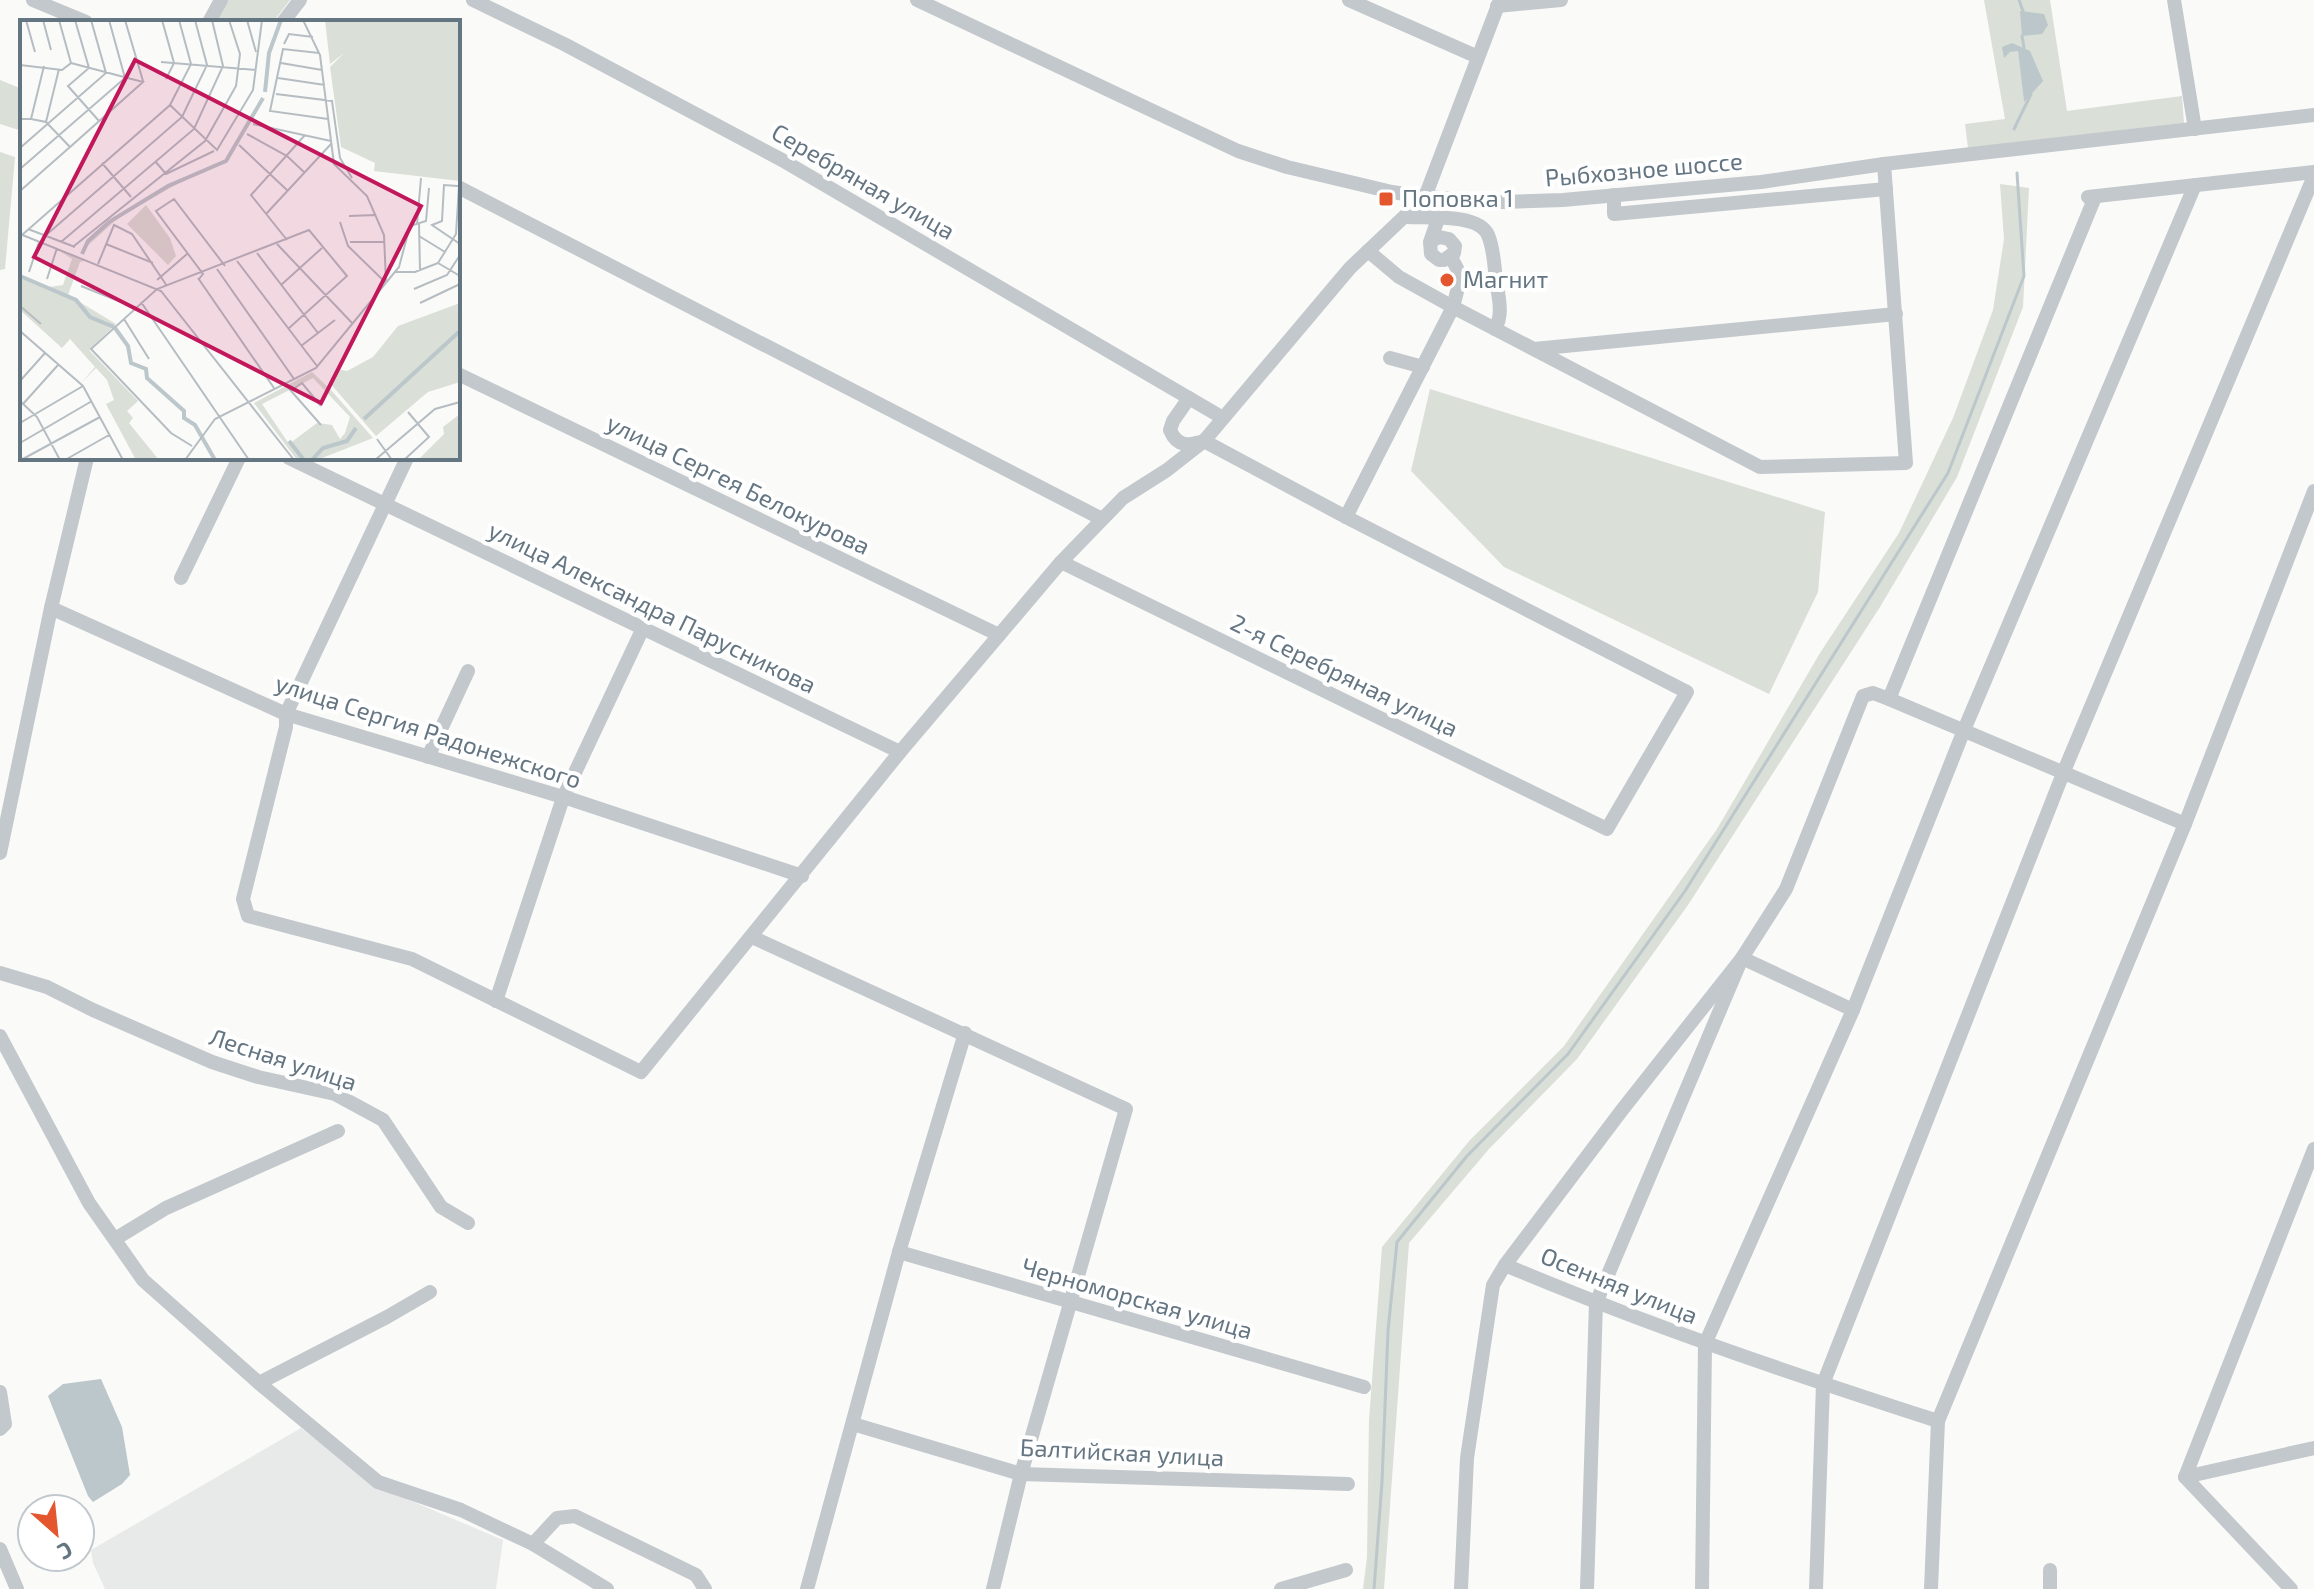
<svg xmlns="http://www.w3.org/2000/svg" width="2314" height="1589" font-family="'Exo 2',sans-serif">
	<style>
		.built { fill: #e8e9e9 }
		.green { fill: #dadfd7; fill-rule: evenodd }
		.water { fill: #bbc7cb }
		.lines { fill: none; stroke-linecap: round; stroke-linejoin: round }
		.stream { stroke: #bbc7cb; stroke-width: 3 }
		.minor { stroke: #c3c8cc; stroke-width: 14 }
		.poi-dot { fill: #e4572e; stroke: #fff; stroke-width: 3 }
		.labels { text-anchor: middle; stroke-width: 8; stroke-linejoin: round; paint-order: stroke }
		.street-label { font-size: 24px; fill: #657683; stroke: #fff }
		.poi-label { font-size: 24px; fill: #657683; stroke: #fff; text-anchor: start }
		.inset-river { fill: none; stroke: #bbc7cb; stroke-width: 4 }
		.inset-road { fill: none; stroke: #b5bdc2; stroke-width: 2 }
		.view { fill: #c2185b; fill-opacity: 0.15; stroke: #c2185b; stroke-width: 4 }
		.inset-edge { fill: none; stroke: #657683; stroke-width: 4 }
	</style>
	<rect width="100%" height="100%" fill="#fafaf8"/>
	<path class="built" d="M301 1428 381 1488 503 1540 496 1589H105L93 1563 91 1550Z"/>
	<g class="green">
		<path d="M217 0H290L273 22H205Z"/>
		<path d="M1984 0H2050L2067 111 2182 96 2184 123 1968 148 1965 124 2005 119ZM2012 43 2042 80 2024 101 2018 50 2010 52Z"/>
		<path d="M0 80 22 89V131L0 124Z"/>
		<path d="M0 152 15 157 5 269 0 270Z"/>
		<path d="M2000 184 2029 188 2023 307 1957 477 1880 607 1688 905 1577 1059 1489 1149 1409 1243 1384 1589H1363L1367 1557 1369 1420 1382 1247 1470 1140 1564 1046 1717 829 1820 653 1899 533 1953 418 1993 310 2004 239Z"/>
		<path d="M1430 389 1825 512 1818 592 1769 694 1504 567 1411 471Z"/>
	</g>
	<g class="water">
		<path d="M2020 11 2044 14 2048 25 2042 34 2022 36Z"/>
		<path d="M2012 43 2030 51 2043 81 2024 102 2018 51 2010 52 2004 58 2002 47Z"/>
		<path d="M101 1379 122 1427 130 1475 122 1484 93 1502 88 1496 48 1396 63 1384Z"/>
	</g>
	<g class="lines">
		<g class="stream">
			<path d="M2019 0 2023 11"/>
			<path d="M2022 36 2024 48"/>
			<path d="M2014 129 2031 94"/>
			<path d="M1374 1589 1382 1482 1388 1331 1397 1242 1467 1156 1568 1054 1685 891 1948 473 2024 276 2017 173"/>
		</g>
		<g class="minor">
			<path d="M33 0 86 22"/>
			<path d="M473 0 564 44 782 160 1223 418"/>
			<path d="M917 0 1238 151 1287 167 1392 192 1425 197 1502 202 1563 200 1761 182 1884 164 2314 115"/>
			<path d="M1349 0 1478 57"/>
			<path d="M2174 0 2195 129"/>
			<path d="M1497 6 1561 0"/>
			<path d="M209 22 221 0"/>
			<path d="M283 22 300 0"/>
			<path d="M458 187 1102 519"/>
			<path d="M1614 195V214L1886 189"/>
			<path d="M2088 197 2314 172"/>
			<path d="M1406 217C1427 218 1479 213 1488 235 1494 249 1494 265 1496 279 1498 296 1504 314 1495 329"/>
			<path d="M1430 242 1439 237 1449 239 1455 246 1454 253 1444 260H1439L1431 254 1430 242 1438 219"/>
			<path d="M1368 251 1399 277 1453 307 1760 467 1906 463 1884 164"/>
			<path d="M1534 349 1896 314"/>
			<path d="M1390 358 1423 367"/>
			<path d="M458 374 999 635"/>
			<path d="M289 458 900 752"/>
			<path d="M407 458 286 714V727L243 899 248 916 412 959 641 1072 900 752 1061 562 1123 498 1167 470 1204 441 1350 268 1425 197 1500 0"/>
			<path d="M1346 517 1453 307 1461 276 1451 257"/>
			<path d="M1061 562 1607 829 1687 692 1346 517 1204 441C1189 446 1177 447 1170 430L1173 421 1189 398"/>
			<path d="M181 578 239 458"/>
			<path d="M51 608 286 714 573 800 802 876"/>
			<path d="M1889 699 2095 197"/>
			<path d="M428 757 468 671"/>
			<path d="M0 853 51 608 87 458"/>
			<path d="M752 937 1126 1109 1021 1474 993 1589"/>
			<path d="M0 973 47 987 93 1010 212 1062 258 1077 335 1094 383 1120 441 1207 468 1223"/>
			<path d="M496 1001 563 798 643 628"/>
			<path d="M0 1036 89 1203 143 1280 259 1383 378 1482 461 1510 533 1544 557 1518 575 1516 696 1575 705 1589"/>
			<path d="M2314 1149 2185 1477 2314 1448"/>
			<path d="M115 1239 166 1208 338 1131"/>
			<path d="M899 1252 1364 1387"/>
			<path d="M1505 1265 1622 1110 1742 958 1853 1010"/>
			<path d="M259 1383 387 1317 430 1292"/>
			<path d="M0 1392 5 1424 0 1429"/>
			<path d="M853 1424 1021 1474 1348 1484"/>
			<path d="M2185 1477 2291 1589"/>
			<path d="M533 1544 607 1589"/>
			<path d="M0 1549 17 1589"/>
			<path d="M2050 1570V1589"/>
			<path d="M807 1589 899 1252 965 1033"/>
			<path d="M1281 1589 1346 1570"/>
			<path d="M1461 1589 1467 1458 1493 1285 1505 1265C1647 1325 1792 1374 1938 1421"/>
			<path d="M1587 1589 1596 1303 1742 958 1786 889 1863 696 1873 693 1889 699 2185 824"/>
			<path d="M1702 1589 1705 1344 1853 1010 1964 730 2195 185"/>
			<path d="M1816 1589 1823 1384 2064 771 2314 176"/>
			<path d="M1931 1589 1938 1421 2185 824 2314 491"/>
		</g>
	</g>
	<g class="poi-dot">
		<rect x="1378" y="191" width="16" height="16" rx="4"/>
		<circle cx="1447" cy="280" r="8"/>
	</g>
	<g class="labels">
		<g class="street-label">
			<text transform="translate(1644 170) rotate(-5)" y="8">Рыбхозное шоссе</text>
			<text transform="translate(863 182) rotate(30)" y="8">Серебряная улица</text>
			<text transform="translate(738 485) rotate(26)" y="8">улица Сергея Белокурова</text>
			<text transform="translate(652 608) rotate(26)" y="8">улица Александра Парусникова</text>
			<text transform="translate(1344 676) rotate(26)" y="8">2-я Серебряная улица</text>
			<text transform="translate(428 732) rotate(18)" y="8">улица Сергия Радонежского</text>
			<text transform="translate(283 1060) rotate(18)" y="8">Лесная улица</text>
			<text transform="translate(1619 1286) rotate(22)" y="8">Осенняя улица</text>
			<text transform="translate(1137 1299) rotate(16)" y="8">Черноморская улица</text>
			<text transform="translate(1122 1453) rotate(3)" y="8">Балтийская улица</text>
		</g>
		<g class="poi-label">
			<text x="1402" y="207">Поповка 1</text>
			<text x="1463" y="288">Магнит</text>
		</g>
	</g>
	<g transform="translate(20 20)">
		<rect width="440" height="440" fill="#fafaf8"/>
		<path d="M305 0H440V161L354 151 355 143 321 127 310 47 324 33 310 44ZM241 80 208 141 173 155 99 197 61 232 89 200 149 164 205 140ZM126 185 150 218 156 236 148 245 107 204ZM38 230 67 240 60 242 48 275 96 304 69 330 118 381 107 391 113 398 109 403 139 440H116L86 384 94 380 87 360 76 348 62 362 75 347 50 319 42 328 0 290V255L29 267 43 265 52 239ZM440 283V362L408 372 356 416 309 362 317 349 327 351 353 337 378 306ZM292 352 311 370 353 418 297 440H277L234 383ZM293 358 330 397 325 413 320 419 312 405 297 403 269 424 242 384ZM440 394V440H398L424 414 423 407Z" fill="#dadfd7" fill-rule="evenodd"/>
		<path class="inset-river" d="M245 72 249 33 261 0M62 234 68 221 89 202 148 166 206 141 243 78M0 256 56 280 70 297 94 307M95 308 108 326 111 343 126 349 127 358 164 391V398L175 405 195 440M344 399 440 311M269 421 284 440M292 440 303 428 327 421 336 408"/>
		<path class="inset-road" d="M6 0 15 32M23 0 31 30M55 0 69 48 48 66 79 101M105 0 123 61M142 0 154 43 146 59M227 0 236 32M283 0 300 35 314 144 347 176 364 215 366 262M264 24 269 14 293 17M299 33 263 29 250 91 308 99M141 42 236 50M261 43 302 50M0 45 42 50 51 43 39 0M258 58 305 65M256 74 312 81 320 138 332 158M150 85 197 130 233 70 242 0M0 99H11L24 46M11 99 26 102 50 127 123 62 51 43M26 102 39 49M233 104 311 121M227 114 267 136 285 153M219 125 268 171M0 128 86 53 71 0M135 141 146 154 194 131M82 143 111 177M0 149 105 58 89 0M438 166 424 165 422 201 412 205 440 224M0 171 50 127M246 194 311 124M329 196 356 195M320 202 328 226 366 263M399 203 400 250M397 204 401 158M8 209 55 227M0 214 141 271 274 440M2 215 150 85 171 44 159 0M25 216 162 97 187 45 175 0M399 216 425 232M267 220 231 175 285 115M41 222 174 109 203 46 192 0M330 222H365M86 224 133 243M257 224 333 304M54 226 185 121 216 66 220 34 209 0M237 233 298 313M217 241 297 346M418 243 436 214 439 166M418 243 440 256M78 244 94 205 112 214 147 266M197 249 274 359M9 252 19 222M375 252H395L418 243M178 258 254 368M27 259 37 228M179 259 183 254 136 191 154 179 205 246M137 260 167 234M261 265 302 228M61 266 116 288M394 269 427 255 440 235M121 282 229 440M400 283 440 264M0 286 21 304M104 299 129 339M0 311 63 366 103 440M281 326 315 300M0 361 25 333M265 364 301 405M272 370 282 363 301 386M0 381 17 397 40 440M3 384 38 345M0 403 63 366M357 419 372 440M0 423 72 381M172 426 151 413 71 329 137 269 289 210 327 256 268 309M1 440 80 397M45 440 89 415M165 440 195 399 296 348 379 247 390 206 406 201 409 168M355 440 415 389 440 382M384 440 409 417 388 392"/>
		<path class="view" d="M115 40 401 186 301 383 14 237Z"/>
		<rect width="440" height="440" class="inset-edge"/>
	</g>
	<g transform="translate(56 1533) rotate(153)"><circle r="38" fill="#ffffff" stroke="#c1c8cd" stroke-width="2"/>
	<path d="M0-6L14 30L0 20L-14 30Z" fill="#e4572e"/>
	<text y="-12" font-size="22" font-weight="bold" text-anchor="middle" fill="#657683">С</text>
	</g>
</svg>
